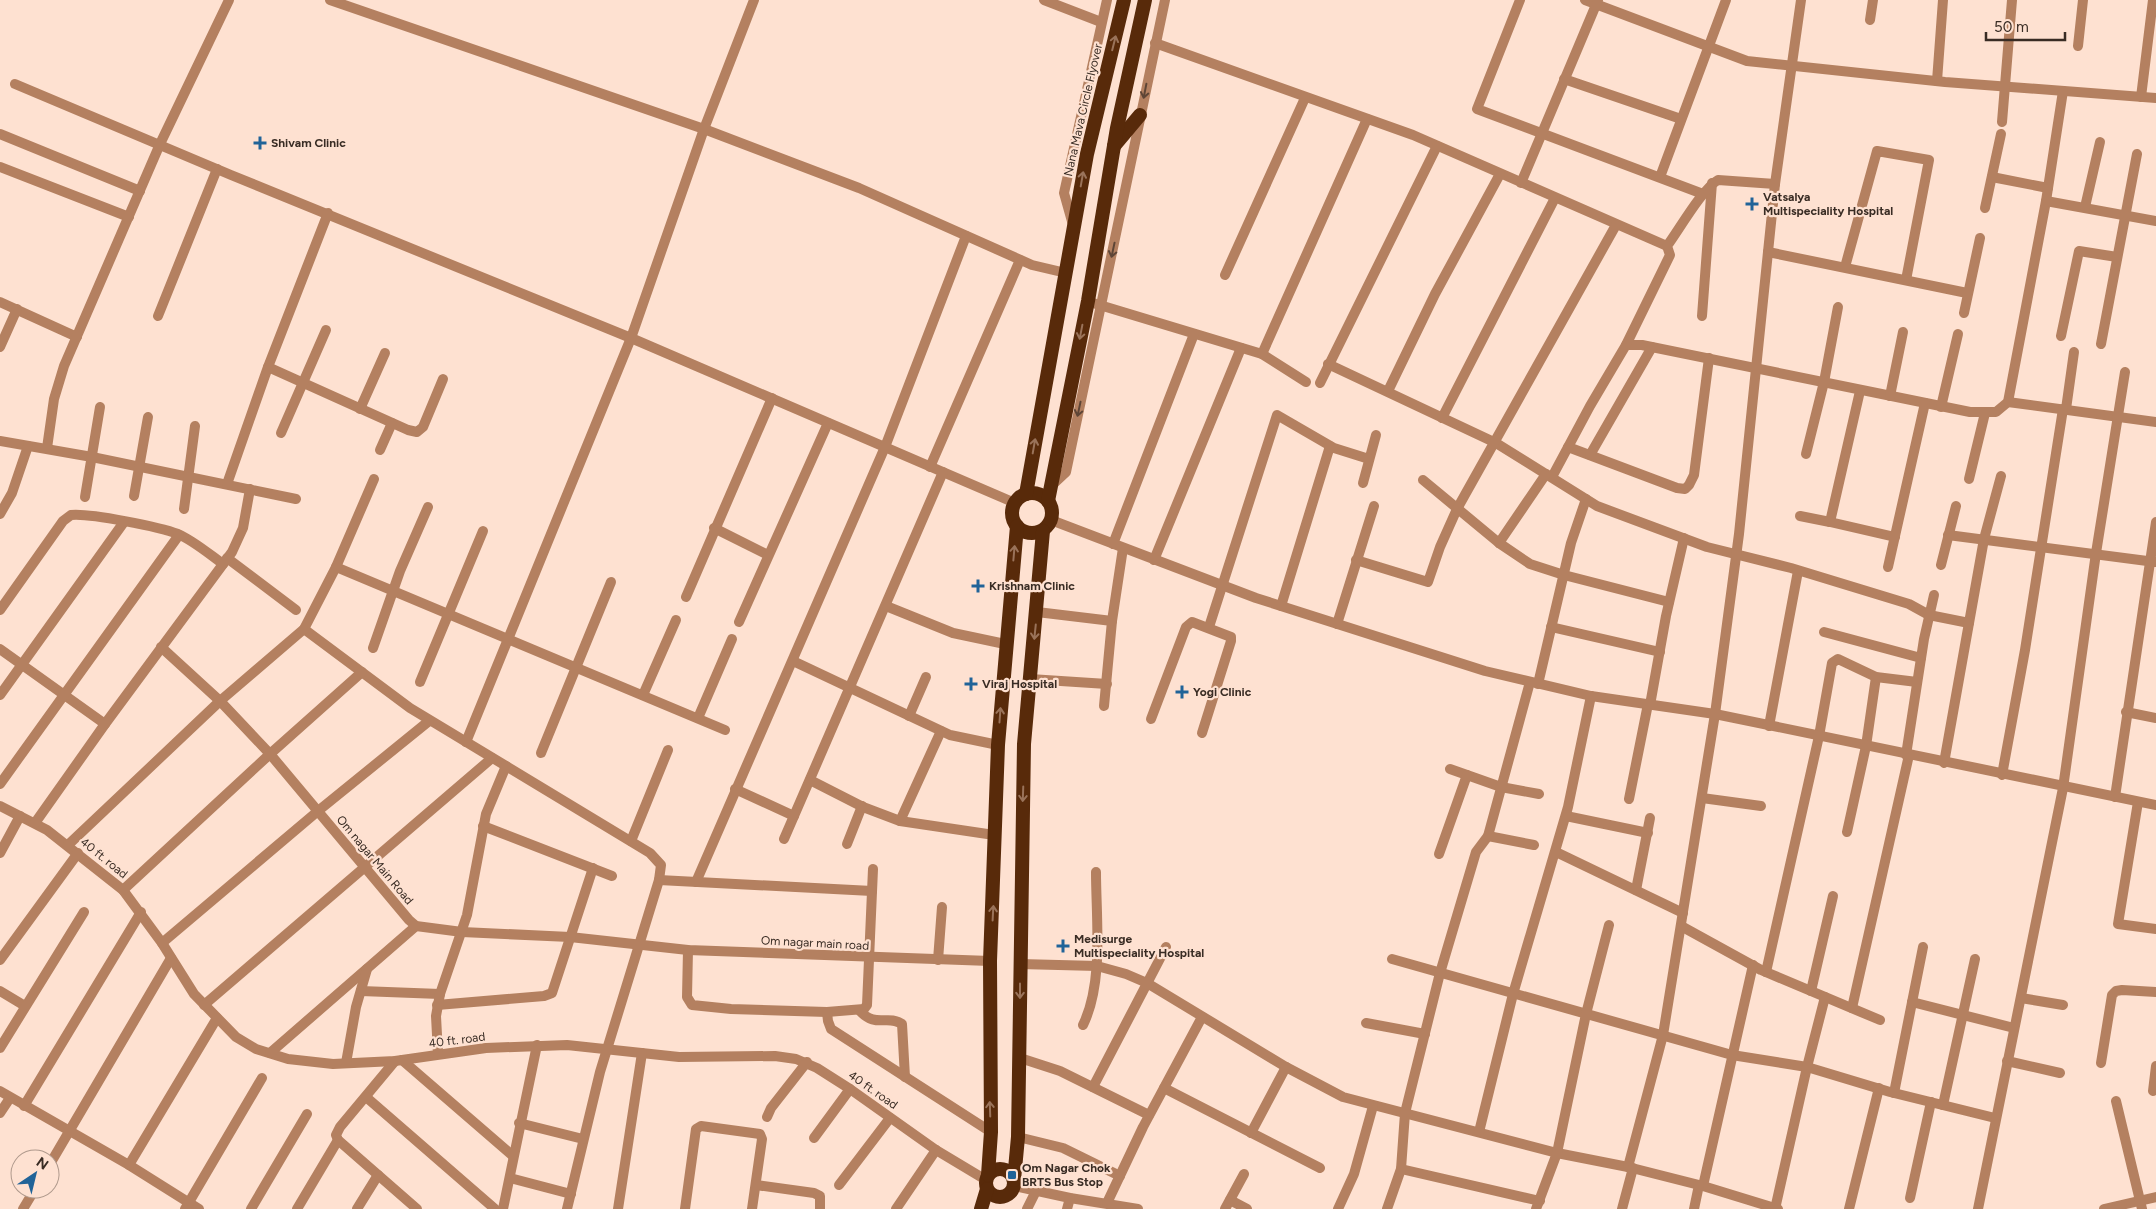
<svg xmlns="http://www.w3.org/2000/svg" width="2156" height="1209" font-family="Figtree,sans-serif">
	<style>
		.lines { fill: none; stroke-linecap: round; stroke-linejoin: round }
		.minor { stroke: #b48060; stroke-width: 10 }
		.tertiary { stroke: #b48060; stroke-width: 10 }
		.trunk { stroke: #582a0a; stroke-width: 14 }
		.oneway { stroke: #9a735a }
		.oneway2 { stroke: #5e4536 }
		.poi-dot { fill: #206398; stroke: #fee1d1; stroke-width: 2 }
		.labels { text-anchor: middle; stroke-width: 4.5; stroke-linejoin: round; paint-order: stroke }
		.street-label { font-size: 12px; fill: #392c24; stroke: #fee1d1 }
		.poi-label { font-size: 12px; font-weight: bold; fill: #392c24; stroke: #fee1d1; text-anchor: start }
	</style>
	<rect width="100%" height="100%" fill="#fee1d1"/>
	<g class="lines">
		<g class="minor">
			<path d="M330 0 704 129 859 188 1032 265 1066 273"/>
			<path d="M1044 0 1101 22"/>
			<path d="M1520 0 1477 109 1703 194"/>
			<path d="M1585 0 1747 61 1945 82 2156 98"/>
			<path d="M1870 20 1873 0"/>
			<path d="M1155 43 1413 135 1667 246"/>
			<path d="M2078 46 2083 0"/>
			<path d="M1564 79 1681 119"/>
			<path d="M1937 81 1943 0"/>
			<path d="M15 84 231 175 631 338 1015 503"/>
			<path d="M2141 97 2153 0"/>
			<path d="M2002 122 2012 0"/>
			<path d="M0 134 140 191"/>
			<path d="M0 167 129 217"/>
			<path d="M1660 177 1726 0"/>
			<path d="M1992 177 2048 188"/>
			<path d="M1521 183 1598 0"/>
			<path d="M2046 201 2156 221"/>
			<path d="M2085 207 2100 142"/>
			<path d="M1985 208 2001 134"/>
			<path d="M1768 252 1967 293"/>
			<path d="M1845 267 1877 151 1929 160 1906 280"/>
			<path d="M1225 275 1305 98"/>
			<path d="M0 302 77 337"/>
			<path d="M1093 303 1262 354 1306 382"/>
			<path d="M1964 313 1980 238"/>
			<path d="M158 316 217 169"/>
			<path d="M1702 316 1712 183"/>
			<path d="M2061 336 2079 251 2117 257"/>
			<path d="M2101 344 2137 154"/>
			<path d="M1626 345H1642L1970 412H1996L2008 402 2046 201 2063 91"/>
			<path d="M0 347 17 309"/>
			<path d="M1262 354 1367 119"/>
			<path d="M1328 364 1496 443 1597 506 1707 547 1791 568 1909 604 1929 615 1969 623"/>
			<path d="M268 367 408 430 417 432 423 427 443 379"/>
			<path d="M1320 383 1437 146"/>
			<path d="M1388 391 1435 294 1500 174"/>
			<path d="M1860 391 1830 522 1895 537"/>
			<path d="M1890 396 1903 332"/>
			<path d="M2008 402 2156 422"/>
			<path d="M1941 407 1958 334"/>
			<path d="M360 409 385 353"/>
			<path d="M2066 409 2074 352"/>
			<path d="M1442 418 1555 198"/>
			<path d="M281 433 326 330"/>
			<path d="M0 441 92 457 296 499"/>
			<path d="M1568 447 1677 488 1685 489 1689 485 1694 475 1709 358"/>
			<path d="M47 448 54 399 64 366 160 144 229 0"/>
			<path d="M380 450 392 423"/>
			<path d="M1806 454 1824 382 1838 307"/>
			<path d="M1590 455 1652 347"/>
			<path d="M930 467 1020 260"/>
			<path d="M1552 477 1590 406 1626 345 1670 255 1667 246C1679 230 1702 189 1718 180L1775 184"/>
			<path d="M1969 479 1985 413"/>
			<path d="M1423 480 1499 543 1530 564 1564 575 1669 602"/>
			<path d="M1363 483 1376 435"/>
			<path d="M227 484 268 367 328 213"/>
			<path d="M134 496 148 417"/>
			<path d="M85 497 100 407"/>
			<path d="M184 509 195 426"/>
			<path d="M0 514 12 493 28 446"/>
			<path d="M1800 516 1830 522"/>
			<path d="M714 528 768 555"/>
			<path d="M1948 535 2155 562"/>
			<path d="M1499 543 1546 474"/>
			<path d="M1113 544 1194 334"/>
			<path d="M227 558 296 610"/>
			<path d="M1154 560 1241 348"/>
			<path d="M1356 560 1428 582 1440 547 1457 509 1616 225"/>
			<path d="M1941 565 1956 506"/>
			<path d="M336 567 725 730"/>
			<path d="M1888 567 1925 403"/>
			<path d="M686 597 772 398"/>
			<path d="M886 606 953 633 1005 644"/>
			<path d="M1281 606 1330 446"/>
			<path d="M0 610 63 521 71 515C90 513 160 527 178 534 194 541 209 554 223 564"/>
			<path d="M1037 612 1112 621 1104 706"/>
			<path d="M1112 621 1123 548"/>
			<path d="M739 622 828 423"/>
			<path d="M1337 624 1374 506"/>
			<path d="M1209 627 1277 415 1334 448 1369 459"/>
			<path d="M1551 627 1660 652"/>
			<path d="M304 629 410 708 650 853 661 865 659 880 600 1072 567 1209"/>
			<path d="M1824 632 1921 658"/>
			<path d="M161 647 220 701 270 754 409 920 416 926 462 932 570 937 688 950 990 961"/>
			<path d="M373 648 400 571 428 507"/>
			<path d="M0 649 105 724"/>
			<path d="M793 661 950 735 998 745"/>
			<path d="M1030 679 1107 684"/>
			<path d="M420 682 483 531"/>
			<path d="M1538 684 1571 543 1586 499"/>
			<path d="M0 695 124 522"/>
			<path d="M643 695 676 620"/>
			<path d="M1650 705 1666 616 1684 538"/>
			<path d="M2126 712 2156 718"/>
			<path d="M909 716 926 677"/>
			<path d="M698 718 732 639"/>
			<path d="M1151 719 1186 627 1192 622 1231 637V641L1202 733"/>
			<path d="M1769 726 1798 571"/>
			<path d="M466 742 631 338 704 129 754 0"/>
			<path d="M541 753 611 582"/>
			<path d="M1906 755 1924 639 1934 595"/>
			<path d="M1944 763 1984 539 2001 476"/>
			<path d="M1450 769 1501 787 1539 794"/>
			<path d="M2002 775 2025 650 2063 409"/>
			<path d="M810 780 863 807 900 821 994 835"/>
			<path d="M0 784 179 535"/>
			<path d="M735 789 794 816"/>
			<path d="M2115 797 2156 522"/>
			<path d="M1702 798 1761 806"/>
			<path d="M1629 799 1648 704"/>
			<path d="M2138 802 2118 924 2156 929"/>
			<path d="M0 806 47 830 123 890 162 943 194 994 236 1037 256 1049 288 1059 333 1064 395 1061 486 1048 567 1045 679 1057 775 1056 796 1059 817 1068 850 1089 936 1150 986 1180"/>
			<path d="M1566 816 1648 833"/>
			<path d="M900 821 941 731"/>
			<path d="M35 823 105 724 232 552 243 528 250 489"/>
			<path d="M483 826 612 876"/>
			<path d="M1847 832 1866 746 1876 677"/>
			<path d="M1488 836 1534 845"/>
			<path d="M784 839 943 472"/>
			<path d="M631 841 668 750"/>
			<path d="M847 844 862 806"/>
			<path d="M68 845 220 701 304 629 336 567 374 479"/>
			<path d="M1556 852 1683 913"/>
			<path d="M0 853 20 816"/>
			<path d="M1439 854 1467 775"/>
			<path d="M659 880 872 891"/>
			<path d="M696 882 885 447 966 236"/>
			<path d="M123 890 270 754 362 672"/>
			<path d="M1636 890 1650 818"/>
			<path d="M1681 926 1761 970 1880 1020"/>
			<path d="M162 943 318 811 429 721"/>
			<path d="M688 950 687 997 692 1005 731 1009 827 1012 864 1009 867 1005 873 869"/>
			<path d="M1392 959 1732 1055 1807 1067 1890 1092 1995 1118"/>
			<path d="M0 960 78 853"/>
			<path d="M938 960 942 907"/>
			<path d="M1020 964 1097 966 1126 974 1147 983 1286 1067 1343 1097 1557 1153 1628 1167 1703 1186 1778 1209"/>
			<path d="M1766 972 1819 736 1832 663 1838 659 1876 677 1917 682"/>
			<path d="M0 991 25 1006"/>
			<path d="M361 991 440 994"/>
			<path d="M1811 991 1833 896"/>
			<path d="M2021 998 2063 1005"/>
			<path d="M1912 1002 2014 1028"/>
			<path d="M204 1005 492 758"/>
			<path d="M437 1005 544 996 552 993 593 868"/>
			<path d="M1852 1008 1909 755"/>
			<path d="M859 1010C876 1029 887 1014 902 1024L905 1077"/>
			<path d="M827 1012 828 1021 831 1029 991 1132"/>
			<path d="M1366 1023 1425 1034"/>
			<path d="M1083 1025C1104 982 1096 919 1096 872"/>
			<path d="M0 1048 84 912"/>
			<path d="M270 1053 416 926"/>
			<path d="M438 1054 436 1016 440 994 467 915 486 814 506 766"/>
			<path d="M1020 1058 1060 1071 1149 1115"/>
			<path d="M402 1060 513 1156"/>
			<path d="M395 1061 340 1127 336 1135 338 1140 417 1209"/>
			<path d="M2007 1061 2060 1073"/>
			<path d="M346 1063 356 1007 367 969"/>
			<path d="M2101 1063 2112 995 2116 991 2122 990 2156 992"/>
			<path d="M1093 1087 1166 947"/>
			<path d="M1164 1088 1320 1168"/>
			<path d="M0 1091 129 1165 199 1209"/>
			<path d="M2153 1091 2156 1066"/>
			<path d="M1894 1093 1923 947"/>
			<path d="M366 1097 495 1209"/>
			<path d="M2116 1101 2142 1209"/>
			<path d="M1943 1105 1975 959"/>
			<path d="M24 1106 141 912"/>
			<path d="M0 1113 10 1098"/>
			<path d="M767 1117 771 1108 807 1062"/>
			<path d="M519 1123 583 1139"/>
			<path d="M1479 1132 1513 994 1568 807 1591 696"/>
			<path d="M1251 1133 1286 1067"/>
			<path d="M1018 1137 1063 1148 1120 1176"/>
			<path d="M814 1138 850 1089"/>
			<path d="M50 1164 171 958"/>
			<path d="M129 1165 217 1018"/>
			<path d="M1628 1167 1663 1035 1715 714 1739 534 1775 184 1801 0"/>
			<path d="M1401 1169 1540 1201"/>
			<path d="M510 1178 571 1194"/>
			<path d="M756 1185 814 1193 820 1196V1209"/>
			<path d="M839 1185 890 1118"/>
			<path d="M1014 1186 1070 1198 1138 1209"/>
			<path d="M1703 1186 1753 965"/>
			<path d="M1910 1198 1931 1102"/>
			<path d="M1230 1200 1247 1209"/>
			<path d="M1107 1203 1143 1127 1202 1017"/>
			<path d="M23 1209 35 1189"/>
			<path d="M185 1209 262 1078"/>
			<path d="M251 1209 307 1114"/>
			<path d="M297 1209 338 1140"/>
			<path d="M357 1209 378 1175"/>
			<path d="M503 1209 537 1045"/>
			<path d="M618 1209 642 1053"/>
			<path d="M685 1209 696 1129 701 1126 760 1134 762 1139 752 1209"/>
			<path d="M896 1209 936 1150"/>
			<path d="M1027 1209 1036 1191"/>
			<path d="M1067 1209 1070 1198"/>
			<path d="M1225 1209 1244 1174"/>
			<path d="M1338 1209 1354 1174 1373 1106"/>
			<path d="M1387 1209 1401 1169 1405 1113 1440 973 1476 852 1488 836 1530 682"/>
			<path d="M1536 1209 1557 1153 1586 1014 1609 925"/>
			<path d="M1622 1209 1633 1168"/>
			<path d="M1694 1209 1699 1185"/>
			<path d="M1775 1209 1807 1067 1825 997"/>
			<path d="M1849 1209 1879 1088"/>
			<path d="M1978 1209 2063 788 2096 553 2125 372"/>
			<path d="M2104 1209 2156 1197"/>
		</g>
		<g class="tertiary">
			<path d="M1073 225 1064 193 1107 0"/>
			<path d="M1051 486 1066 472 1165 0"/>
			<path d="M1051 520 1256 598 1485 671 1591 696 1715 714 2156 805"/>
		</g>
		<g class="trunk">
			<path d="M1114 146 1140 115"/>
			<circle cx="1032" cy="513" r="20"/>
			<path d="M1026 494 1087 154 1124 0"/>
			<path d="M1048 501 1088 301 1117 128 1145 0"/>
			<circle cx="1000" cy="1183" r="14"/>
			<path d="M988 1175 991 1132 990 961 998 745 1017 526"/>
			<path d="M1014 1180 1018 1137 1024 744 1043 531"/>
			<path d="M981 1209 987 1189"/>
		</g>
	</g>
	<defs><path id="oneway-shaft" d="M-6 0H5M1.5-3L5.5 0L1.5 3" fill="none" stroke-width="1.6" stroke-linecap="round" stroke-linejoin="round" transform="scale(1.25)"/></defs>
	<g class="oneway">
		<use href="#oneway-shaft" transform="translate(1114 43) rotate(-76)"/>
		<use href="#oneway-shaft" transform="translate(1082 179) rotate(-80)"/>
		<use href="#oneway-shaft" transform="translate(1081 332) rotate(101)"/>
		<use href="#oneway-shaft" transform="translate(1034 446) rotate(-80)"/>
		<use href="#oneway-shaft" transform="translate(1014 553) rotate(-85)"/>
		<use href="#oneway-shaft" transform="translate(1035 632) rotate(96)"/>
		<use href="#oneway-shaft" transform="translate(1000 715) rotate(-86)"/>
		<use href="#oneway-shaft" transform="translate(1023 794) rotate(92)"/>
		<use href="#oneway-shaft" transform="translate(993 913) rotate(-87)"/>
		<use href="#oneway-shaft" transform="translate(1020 991) rotate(90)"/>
		<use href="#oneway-shaft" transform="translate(990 1109) rotate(-92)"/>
	</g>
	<g class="oneway2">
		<use href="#oneway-shaft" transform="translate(1145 91) rotate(101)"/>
		<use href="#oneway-shaft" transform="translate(1113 250) rotate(102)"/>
		<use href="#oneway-shaft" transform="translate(1079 409) rotate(102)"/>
	</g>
	<g class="poi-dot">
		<path d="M257.5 135.5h5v5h5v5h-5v5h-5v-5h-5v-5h5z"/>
		<path d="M1749.5 196.5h5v5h5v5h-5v5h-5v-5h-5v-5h5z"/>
		<path d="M975.5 578.5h5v5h5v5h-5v5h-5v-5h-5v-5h5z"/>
		<path d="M968.5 676.5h5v5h5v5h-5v5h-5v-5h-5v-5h5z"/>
		<path d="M1179.5 684.5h5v5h5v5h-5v5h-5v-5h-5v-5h5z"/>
		<path d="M1060.5 938.5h5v5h5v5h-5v5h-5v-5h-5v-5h5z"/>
		<rect x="1007" y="1170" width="10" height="10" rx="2.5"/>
	</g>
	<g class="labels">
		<g class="street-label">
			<text transform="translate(1083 110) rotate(-77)" y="4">Nana Mava Circle Flyover</text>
			<text transform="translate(104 858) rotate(39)" y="4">40 ft. road</text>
			<text transform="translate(375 860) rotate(50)" y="4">Om nagar Main Road</text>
			<text transform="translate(815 943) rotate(3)" y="4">Om nagar main road</text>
			<text transform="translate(457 1040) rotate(-7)" y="4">40 ft. road</text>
			<text transform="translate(873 1090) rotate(35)" y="4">40 ft. road</text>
		</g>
		<g class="poi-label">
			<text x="271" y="147">Shivam Clinic</text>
			<text x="1763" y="201">Vatsalya<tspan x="1763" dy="14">Multispeciality Hospital</tspan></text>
			<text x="989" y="590">Krishnam Clinic</text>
			<text x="982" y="688">Viraj Hospital</text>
			<text x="1193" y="696">Yogi Clinic</text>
			<text x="1074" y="943">Medisurge<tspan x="1074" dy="14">Multispeciality Hospital</tspan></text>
			<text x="1022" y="1172">Om Nagar Chok<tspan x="1022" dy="14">BRTS Bus Stop</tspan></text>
		</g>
	</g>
	<g transform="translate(35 1174) rotate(35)"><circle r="24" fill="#fee1d1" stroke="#af998c"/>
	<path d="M0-4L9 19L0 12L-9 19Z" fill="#206398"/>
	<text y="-8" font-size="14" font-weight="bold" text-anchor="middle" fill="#392c24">N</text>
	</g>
	<path d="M1986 32v8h79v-8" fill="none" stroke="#392c24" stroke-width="2.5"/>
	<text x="1994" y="32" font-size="15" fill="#392c24" stroke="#fee1d1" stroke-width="4" paint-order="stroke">50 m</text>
</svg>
